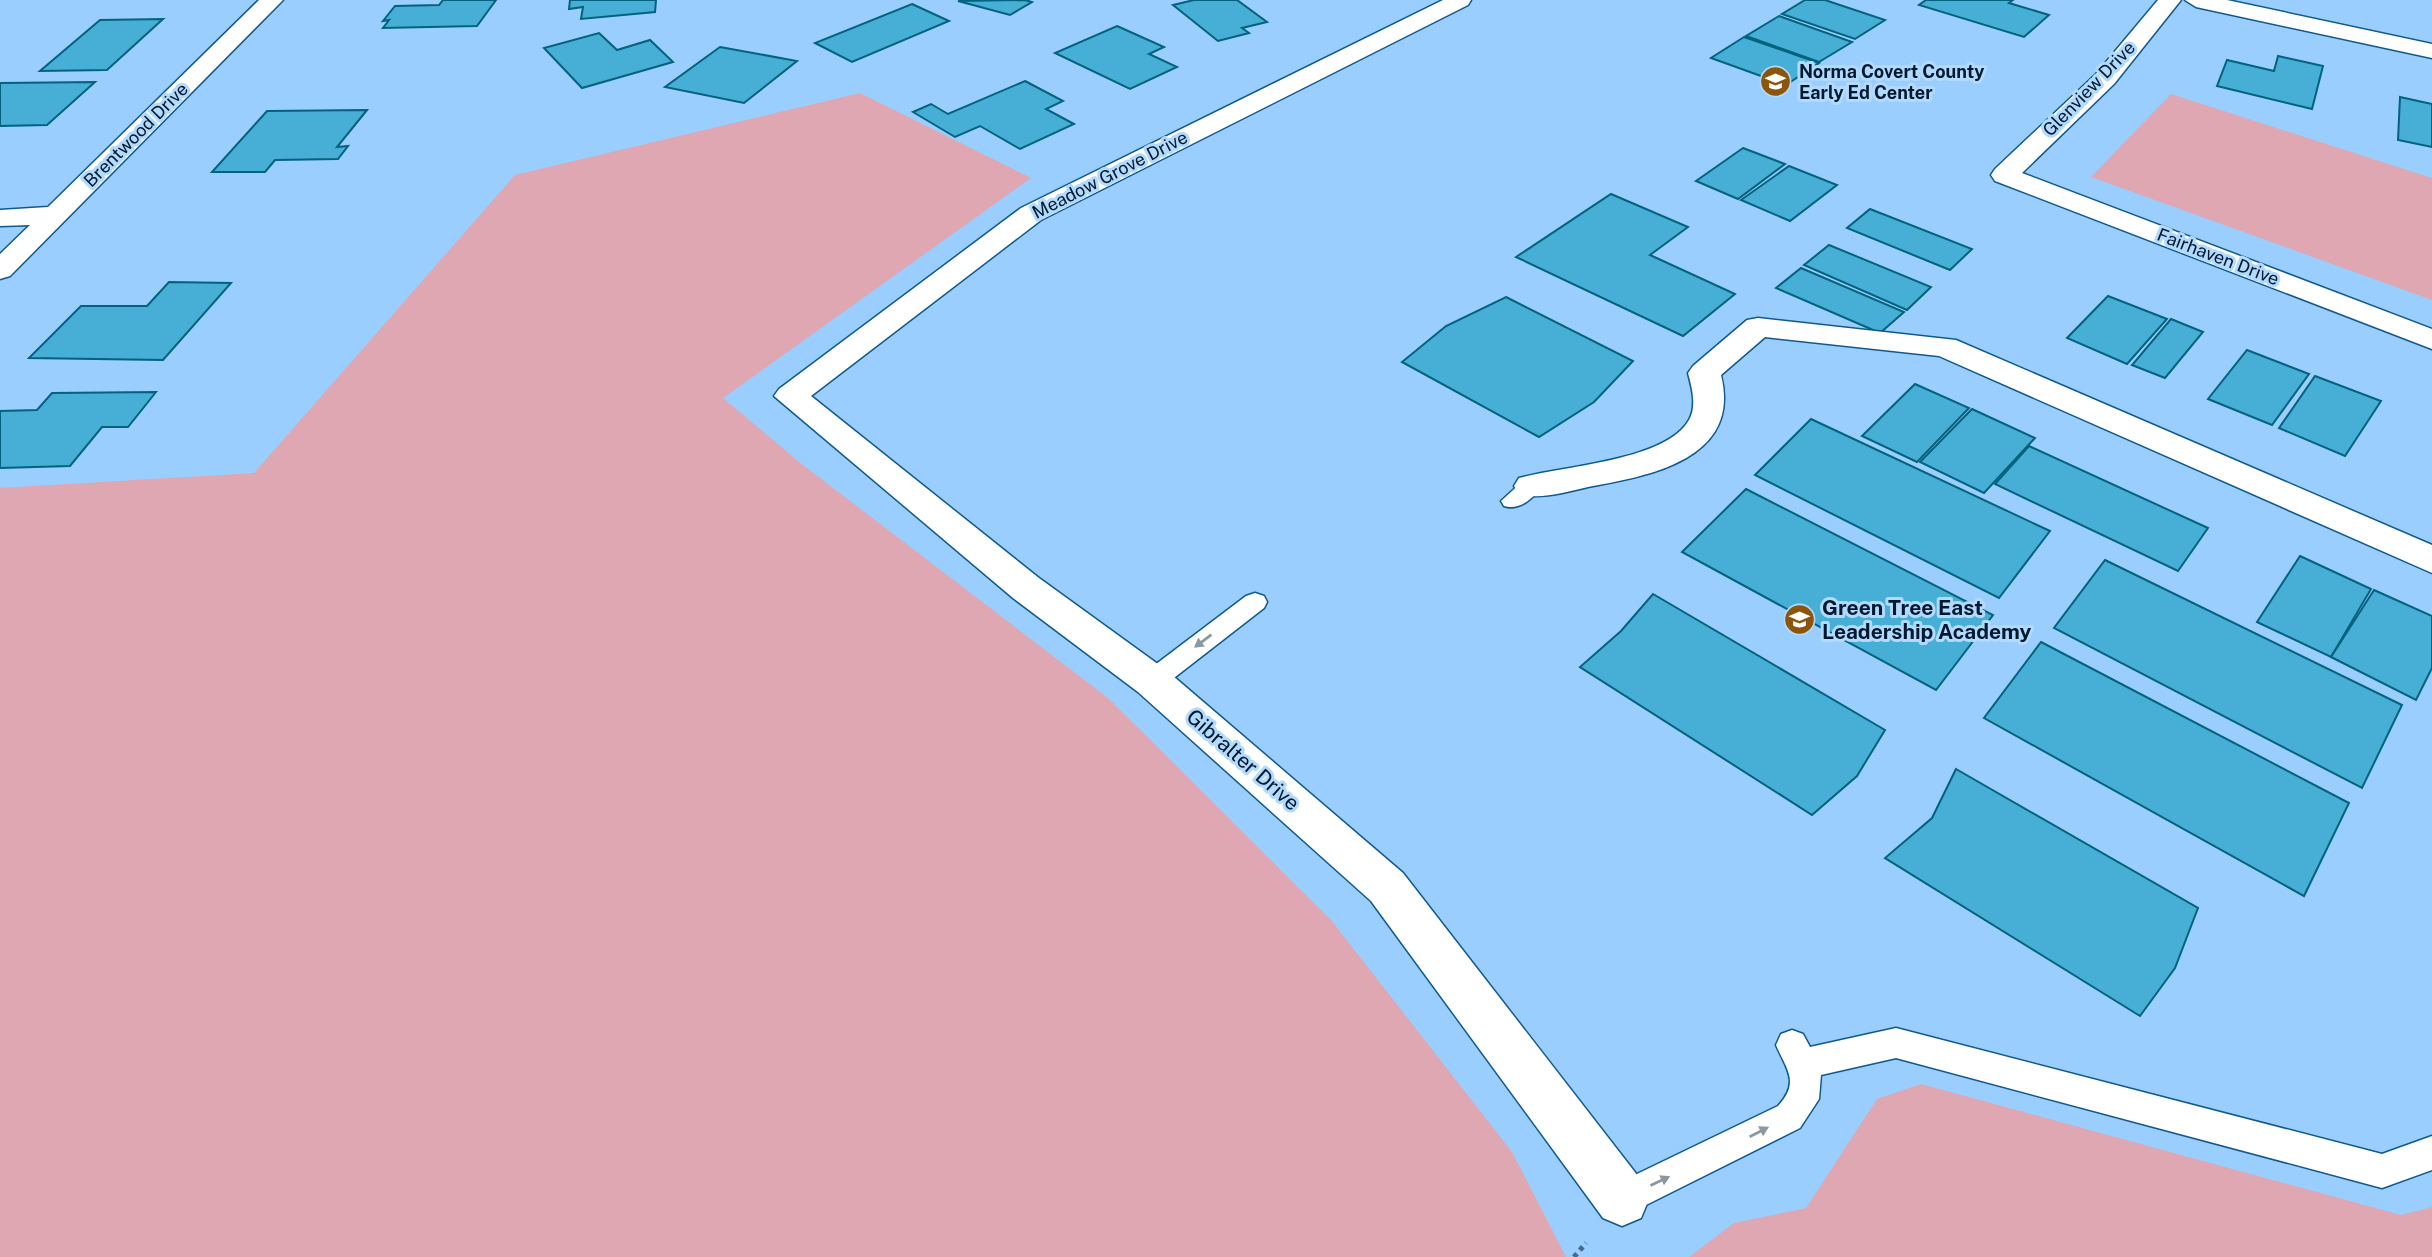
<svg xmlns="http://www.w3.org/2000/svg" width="2432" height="1257" font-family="'Public Sans',sans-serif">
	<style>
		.green { fill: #dfa7b1 }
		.building { fill: #47aed5; stroke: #03627e; stroke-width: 2 }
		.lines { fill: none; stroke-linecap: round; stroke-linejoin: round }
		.service-casing { stroke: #10598f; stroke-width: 3 }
		.minor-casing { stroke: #10598f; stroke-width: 3 }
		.path { stroke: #456b8c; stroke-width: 5; stroke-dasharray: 4.5 4.5; stroke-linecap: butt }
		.service { fill: #fff; fill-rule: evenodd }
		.minor { fill: #fff; fill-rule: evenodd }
		.oneway { fill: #8c98a1 }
		.labels { text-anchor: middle; stroke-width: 6; stroke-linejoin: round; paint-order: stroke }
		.far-poi-label { font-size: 18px; font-weight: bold; fill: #00192f; stroke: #b2dafe; text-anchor: start }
		.far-street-label { font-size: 18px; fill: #00192f; stroke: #b2dafe }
		.poi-label { font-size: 21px; font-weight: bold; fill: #00192f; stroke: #b2dafe; text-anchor: start }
		.street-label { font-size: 21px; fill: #00192f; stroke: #b2dafe }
	</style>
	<rect width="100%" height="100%" fill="#99cefe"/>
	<g class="green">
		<path d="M860 93 1031 178 723 398 799 462 1108 698 1331 920 1512 1152 1566 1257H0V488L254 473 515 175Z"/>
		<path d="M2171 94 2432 178V300L2091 177Z"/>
		<path d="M1921 1084 2401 1215 2432 1207V1257H1689L1734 1223 1806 1208 1877 1099Z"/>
	</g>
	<g class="building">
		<path d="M443 0H496L477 26 383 28 389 20 383 21 395 6 439 5Z"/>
		<path d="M570 0H656L655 12 581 19 583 7 569 9Z"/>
		<path d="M1025 0 1032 2 1010 15 958 1Z"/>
		<path d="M1194 0H1237L1267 22 1242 28 1249 33 1218 41 1173 5Z"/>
		<path d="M1805 0H1825L1885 20 1855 39 1782 14Z"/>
		<path d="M1926 0H2013L2009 3 2049 15 2024 37 1919 5Z"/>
		<path d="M912 4 949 21 852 62 815 43Z"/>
		<path d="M1779 16 1852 42 1819 62 1746 36Z"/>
		<path d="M163 19 107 70 40 71 100 20Z"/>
		<path d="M1117 26 1164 47 1149 54 1177 67 1130 89 1055 53Z"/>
		<path d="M599 33 617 50 650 40 673 62 582 88 544 48Z"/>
		<path d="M1744 37 1819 63 1786 85 1711 58Z"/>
		<path d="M720 47 797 61 744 103 665 87Z"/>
		<path d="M2278 56 2323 66 2312 109 2217 86 2227 60 2274 71Z"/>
		<path d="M1025 81 1063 101 1046 109 1074 124 1020 149 980 126 955 137 913 112 931 104 948 114Z"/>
		<path d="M95 82 47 125 0 126V83Z"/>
		<path d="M2400 97 2432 104V147L2398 140Z"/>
		<path d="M367 110 337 147 348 146 338 159 275 160 265 172H212L267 111Z"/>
		<path d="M1743 148 1785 164 1738 199 1696 181Z"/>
		<path d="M1789 166 1837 185 1790 221 1741 200Z"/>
		<path d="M1611 194 1688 227 1650 255 1735 294 1683 336 1516 257Z"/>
		<path d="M1870 209 1972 249 1950 270 1847 228Z"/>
		<path d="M1829 245 1931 287 1907 310 1804 265Z"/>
		<path d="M1801 268 1904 312 1880 333 1776 288Z"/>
		<path d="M169 282 231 283 163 360 29 358 81 306H147Z"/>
		<path d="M2108 296 2167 319 2127 364 2067 338Z"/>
		<path d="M1506 297 1633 361 1594 402 1539 437 1402 362 1446 326Z"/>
		<path d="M2171 319 2203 332 2165 378 2132 365Z"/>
		<path d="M2247 350 2309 374 2272 425 2208 399Z"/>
		<path d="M2315 376 2381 401 2345 456 2279 428Z"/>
		<path d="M1915 384 1969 408 1917 462 1862 436Z"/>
		<path d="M156 392 128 427H102L70 466 0 468V411L37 410 52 393Z"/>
		<path d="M1972 409 2035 438 1984 493 1920 462Z"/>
		<path d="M1811 419 2050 531 1999 598 1755 475Z"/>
		<path d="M2029 446 2208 528 2178 571 1995 484Z"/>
		<path d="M1746 489 1993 615 1936 690 1682 552Z"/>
		<path d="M2300 556 2371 589 2331 657 2257 622Z"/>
		<path d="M2105 560 2402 705 2362 788 2054 628Z"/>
		<path d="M2374 590 2432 616V668L2416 700 2331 657Z"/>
		<path d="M1653 594 1885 730 1857 776 1812 815 1580 667 1621 631Z"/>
		<path d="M2041 642 2349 803 2304 896 1984 718Z"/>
		<path d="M1956 769 2198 908 2175 968 2140 1016 1885 858 1932 818Z"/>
	</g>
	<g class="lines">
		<defs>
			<g id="service">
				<path d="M1531 479 1539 481 1542 486C1534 498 1519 511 1504 506L1501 501 1523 481Z"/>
				<path d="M1255 593 1264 596 1267 602 1264 608 1161 688 1152 691 1143 688 1139 681 1143 674 1246 596Z"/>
				<path d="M1896 1028 2382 1154 2432 1136V1170L2382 1188 1896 1058 1821 1075 1819 1099 1800 1128 1634 1211 1622 1216 1610 1211 1605 1199 1610 1187 1778 1106C1800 1082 1787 1070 1776 1045L1781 1034 1792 1030 1803 1034 1810 1047Z"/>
			</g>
			<g id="minor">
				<path d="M259 0H283L10 276 0 279V254L30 225 0 226V210L48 207Z"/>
				<path d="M1443 0H1471L1468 5 1041 220 811 396 1039 578 1166 670 1403 873 1641 1180 1649 1199 1641 1218 1622 1226 1603 1218 1371 901 1138 692 1013 598 774 396 779 389 1021 208Z"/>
				<path d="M2158 0H2181L2114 84 2022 173 2432 329V349L1995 181 1991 175 1995 169 2096 74Z"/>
				<path d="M2185 0H2227L2432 44V58L2196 7Z"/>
				<path d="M1758 318 1956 340 2432 545V573L1939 356 1765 337 1721 375C1742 459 1650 476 1588 487 1566 492 1540 500 1519 494L1514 486 1519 478C1561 466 1666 461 1689 420 1697 406 1692 388 1688 373L1693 366 1747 320Z"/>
			</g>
		</defs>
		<use href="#service" class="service-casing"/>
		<use href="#minor" class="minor-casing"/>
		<path class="path" d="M1574 1257 1586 1243"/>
		<use href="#service" class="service"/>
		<use href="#minor" class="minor"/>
	</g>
	<defs><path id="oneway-solid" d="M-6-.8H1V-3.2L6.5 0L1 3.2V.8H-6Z" transform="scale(1.75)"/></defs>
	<g class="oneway">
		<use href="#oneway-solid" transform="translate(1203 641) rotate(143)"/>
		<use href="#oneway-solid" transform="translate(1759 1132) rotate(-27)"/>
		<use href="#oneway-solid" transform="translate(1660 1181) rotate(-25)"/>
	</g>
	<defs>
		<symbol id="school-disc" viewBox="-11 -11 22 22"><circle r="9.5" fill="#8c5509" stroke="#b2dafe"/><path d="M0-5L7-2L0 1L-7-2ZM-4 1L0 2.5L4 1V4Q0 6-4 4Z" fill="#fff"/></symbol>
	</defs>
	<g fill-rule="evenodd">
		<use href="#school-disc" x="1758" y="64" width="35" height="35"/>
		<use href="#school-disc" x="1782" y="602" width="35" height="35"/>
	</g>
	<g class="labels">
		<g class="far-poi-label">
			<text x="1799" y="78">Norma Covert County<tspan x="1799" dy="21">Early Ed Center</tspan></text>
		</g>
		<g class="far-street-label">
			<text transform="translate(2089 89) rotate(-46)" y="6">Glenview Drive</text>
			<text transform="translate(136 135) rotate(-45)" y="6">Brentwood Drive</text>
			<text transform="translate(1110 175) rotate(-27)" y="6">Meadow Grove Drive</text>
			<text transform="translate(2218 257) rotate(21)" y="6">Fairhaven Drive</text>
		</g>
		<g class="poi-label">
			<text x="1822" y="615">Green Tree East<tspan x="1822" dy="24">Leadership Academy</tspan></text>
		</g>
		<g class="street-label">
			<text transform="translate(1243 760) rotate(41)" y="7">Gibralter Drive</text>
		</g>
	</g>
</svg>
